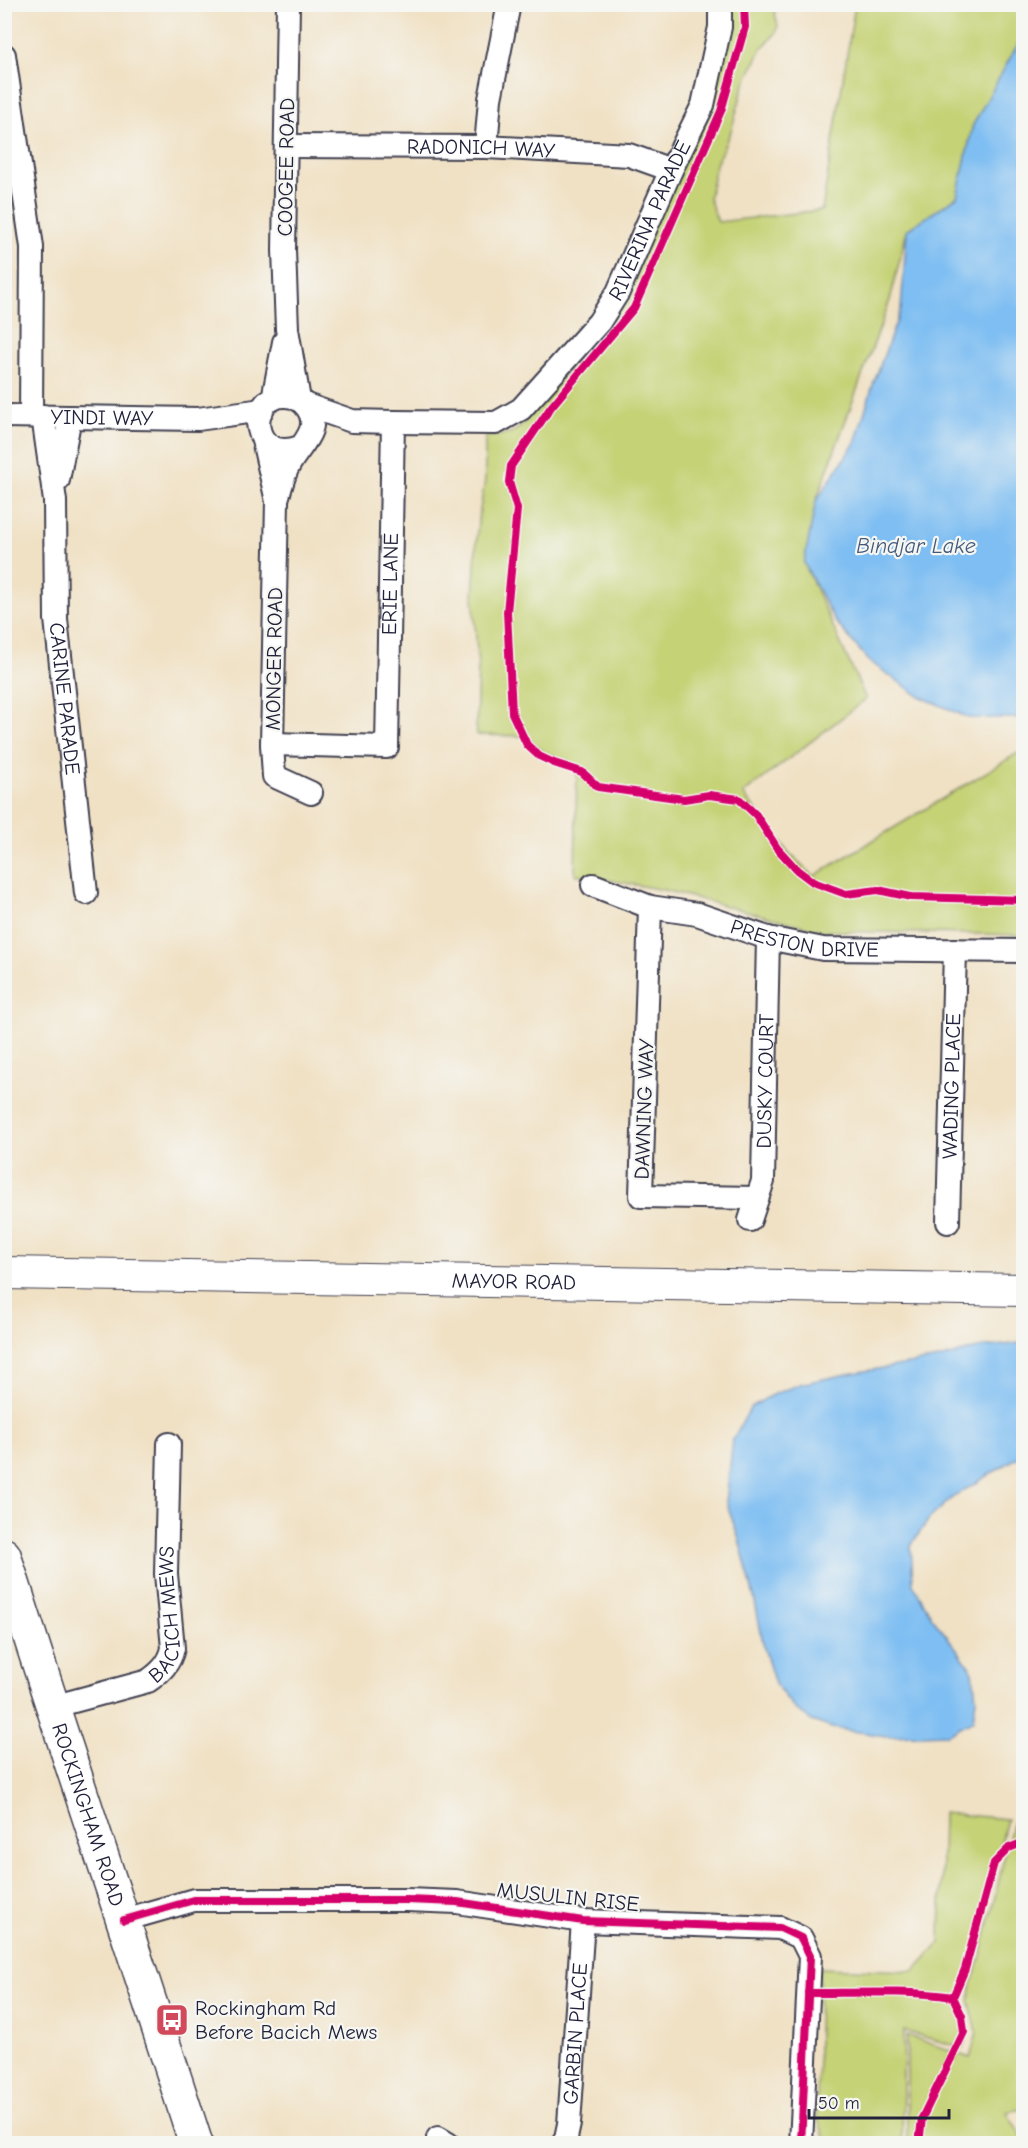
<svg xmlns="http://www.w3.org/2000/svg" width="1028" height="2148" font-family="'Comic Neue',sans-serif">
	<style>
		.green { fill: #c5d274; stroke: #747a58; stroke-width: 1.5 }
		.water { fill: #7ebef2; stroke: #507096; stroke-width: 1.5 }
		.lines { fill: none; stroke-linecap: round; stroke-linejoin: round }
		.street-casing { stroke: #413f50; stroke-width: 26 }
		.secondary-casing { stroke: #413f50; stroke-width: 34 }
		.primary-casing { stroke: #413f50; stroke-width: 36 }
		.street { stroke: #fff; stroke-width: 22 }
		.secondary { stroke: #fff; stroke-width: 32 }
		.primary { stroke: #fff; stroke-width: 33 }
		.cycleway-casing { stroke: #f6f6f2; stroke-width: 11 }
		.cycleway { stroke: #d6006c; stroke-width: 8 }
		.labels { text-anchor: middle; stroke-width: 4.5; stroke-linejoin: round; paint-order: stroke }
		.street-label { font-size: 21px; fill: #22223b; stroke: #f6f6f2 }
		.poi-label { font-size: 21px; fill: #22223b; stroke: #f6f6f2; text-anchor: start }
		.water-label { font-size: 22px; font-style: italic; fill: #42597b; stroke: #f6f6f2 }
	</style>
	<rect width="100%" height="100%" fill="#f6f6f2"/>
	<filter id="ink" filterUnits="userSpaceOnUse"><feTurbulence type="fractalNoise" baseFrequency=".0167" numOctaves="2"/><feDisplacementMap in="SourceGraphic" scale="12" xChannelSelector="R" yChannelSelector="G"/><feConvolveMatrix kernelMatrix="1 2 1 2 8 2 1 2 1" color-interpolation-filters="sRGB"/></filter>
	<filter id="wash" filterUnits="userSpaceOnUse"><feTurbulence type="fractalNoise" baseFrequency=".008" numOctaves="4" result="noise"/><feDisplacementMap in="SourceGraphic" scale="24" xChannelSelector="R" yChannelSelector="G"/><feGaussianBlur stdDeviation="1.35" result="paint"/><feColorMatrix in="noise" values="0 0 0 0 0 0 0 0 0 0 0 0 0 0 0 0 0 1.4 0 .05"/><feComposite in="paint" operator="in"/></filter>
	<g filter="url(#wash)">
		<rect width="100%" height="100%" fill="#f0e1c4"/>
		<g class="green">
			<path d="M729 5H773L778 26 776 33 762 48 744 85 731 131 716 164 709 198 718 222 822 210 855 5H1023V35L973 125 957 197 907 230 890 300 816 501 804 563 866 699 743 794 789 853 814 876 1023 750V935L823 931 664 890 575 874 577 765 544 752 525 736 476 735 478 665 473 596 478 521 485 481V437C512 433 518 435 534 409L613 318Z"/>
			<path d="M943 1813 1007 1819 962 2003C969 2022 969 2030 962 2048L904 2031 902 2143H827L817 2118 819 1968 914 1971 940 1943Z"/>
			<path d="M1013 1820 1023 1821V2109L1007 2112 1023 2140V2143H907V2035L970 2058 977 2032 969 2000 972 1982 981 1956Z"/>
		</g>
		<g class="water">
			<path d="M1023 35V718H969L919 696 869 661 835 621 804 563 816 501 855 443 873 385 901 309 907 230 957 197 973 125Z"/>
			<path d="M1020 1343 1024 1345 1023 1454 953 1497 929 1519 911 1545 913 1584 932 1617 956 1648 973 1672 976 1699 973 1720 948 1734 886 1736 832 1728 812 1721 795 1709 775 1684 764 1648 754 1597 739 1539 726 1502 733 1439 751 1407 772 1395 800 1384 847 1374 939 1359 978 1348Z"/>
		</g>
	</g>
	<g filter="url(#ink)">
		<g class="lines">
			<defs>
				<g id="street">
					<path d="M288 4 284 250 287 329 299 400"/>
					<path d="M4 55 32 247 31 416"/>
					<path id="s1" d="M287 146 486 147 629 155 671 170"/>
					<path d="M486 147 490 99 509 4"/>
					<path d="M273 399 284 342"/>
					<path id="s2" d="M306 405 352 421 393 422 496 423 521 409 599 322 618 292 671 170 703 105 720 27V4"/>
					<path id="s3" d="M4 416 198 419 262 410"/>
					<path id="s4" d="M43 416 55 501 56 619 86 893"/>
					<path d="M263 440 277 501 272 744 274 776 311 793"/>
					<path d="M58 480 70 417"/>
					<path d="M277 499C281 488 283 475 289 465 298 447 322 430 308 409 303 401 295 396 285 396 244 396 251 465 300 447"/>
					<path id="s5" d="M272 744 387 747 393 422"/>
					<path id="s6" d="M593 885 650 907 697 914 768 938 823 949 1024 951"/>
					<path d="M650 907 641 1196 757 1198"/>
					<path id="s7" d="M750 1220 763 1181 768 938"/>
					<path id="s8" d="M948 1222 955 950"/>
					<path id="s9" d="M52 1707 148 1681C161 1672 170 1663 173 1648L166 1574 169 1444"/>
					<path d="M124 1920 194 1900H407L457 1902 583 1921 780 1928 801 1938 810 1956 801 2144"/>
					<path d="M438 2138 448 2144"/>
					<path id="s10" d="M562 2144 566 2138 569 2124 583 1921"/>
				</g>
				<g id="secondary">
					<path id="s11" d="M4 1273 1024 1290"/>
				</g>
				<g id="primary">
					<path id="s12" d="M4 1555C66 1752 133 1947 196 2144"/>
				</g>
			</defs>
			<use href="#street" class="street-casing"/>
			<use href="#secondary" class="secondary-casing"/>
			<use href="#primary" class="primary-casing"/>
			<use href="#street" class="street"/>
			<use href="#secondary" class="secondary"/>
			<use href="#primary" class="primary"/>
			<defs>
				<g id="cycleway">
					<path d="M744 4 745 27 721 111 634 308 551 407 511 466 509 482 517 509 507 612 512 713 527 745 539 756 554 763 582 772 598 787 684 799 709 795 739 799 756 815 777 848 797 870 813 882 846 894 878 890 911 897 1024 900"/>
					<path d="M124 1920 194 1900H407L457 1902 583 1921 780 1928 801 1938 810 1956 801 2144"/>
					<path d="M808 1993C856 1993 905 1990 953 1997"/>
					<path d="M919 2144 922 2118 964 2032 962 2016 953 1997 965 1969 994 1863 1009 1848 1024 1842"/>
				</g>
			</defs>
			<use href="#cycleway" class="cycleway-casing"/>
			<use href="#cycleway" class="cycleway"/>
		</g>
	</g>
	<defs>
		<symbol id="bus-square" viewBox="-11 -11 22 22"><rect x="-9" y="-9" width="18" height="18" rx="4" fill="#d1495b" stroke="#f6f6f2"/><path d="M-5-6H5V4H4V6H2V4H-2V6H-4V4H-5ZM-3.5-4V0h7V-4ZM-3.5 1.2v1.5H-2V1.2ZM2 1.2v1.5H3.5V1.2Z" fill="#fff"/></symbol>
	</defs>
	<g fill-rule="evenodd">
		<use href="#bus-square" x="153" y="2001" width="38" height="38"/>
	</g>
	<g class="labels">
		<g class="street-label">
			<text dy="7" stroke="none"><textPath href="#s1" startOffset="194">RADONICH WAY</textPath></text>
			<text transform="translate(286 167) rotate(-89)" y="7">COOGEE ROAD</text>
			<text dy="7" stroke="none"><textPath href="#s2" startOffset="452">RIVERINA PARADE</textPath></text>
			<text dy="7" stroke="none"><textPath href="#s3" startOffset="98">YINDI WAY</textPath></text>
			<text dy="7" stroke="none"><textPath href="#s5" startOffset="278">ERIE LANE</textPath></text>
			<text transform="translate(274 659) rotate(-89)" y="7">MONGER ROAD</text>
			<text dy="7" stroke="none"><textPath href="#s4" startOffset="284">CARINE PARADE</textPath></text>
			<text dy="7" stroke="none"><textPath href="#s6" startOffset="220">PRESTON DRIVE</textPath></text>
			<text dy="7" stroke="none"><textPath href="#s7" startOffset="141">DUSKY COURT</textPath></text>
			<text dy="7" stroke="none"><textPath href="#s8" startOffset="136">WADING PLACE</textPath></text>
			<text transform="translate(644 1109) rotate(-88)" y="7">DAWNING WAY</text>
			<text dy="7" stroke="none"><textPath href="#s11" startOffset="510">MAYOR ROAD</textPath></text>
			<text dy="7" stroke="none"><textPath href="#s9" startOffset="174">BACICH MEWS</textPath></text>
			<text dy="7" stroke="none"><textPath href="#s12" startOffset="273">ROCKINGHAM ROAD</textPath></text>
			<text transform="translate(568 1897) rotate(6)" y="7">MUSULIN RISE</text>
			<text dy="7" stroke="none"><textPath href="#s10" startOffset="112">GARBIN PLACE</textPath></text>
		</g>
		<g class="poi-label">
			<text x="195" y="2015">Rockingham Rd<tspan x="195" dy="24">Before Bacich Mews</tspan></text>
		</g>
		<g class="water-label">
			<text x="916" y="553">Bindjar Lake</text>
		</g>
	</g>
	<rect width="1028" height="2148" fill="none" stroke="#f6f6f2" stroke-width="24"/>
	<path d="M809 2109v9h140v-9" fill="none" stroke="#22223b" stroke-width="3"/>
	<text x="818" y="2109" font-size="18" fill="#22223b" stroke="#f6f6f2" stroke-width="4.5" paint-order="stroke">50 m</text>
</svg>
